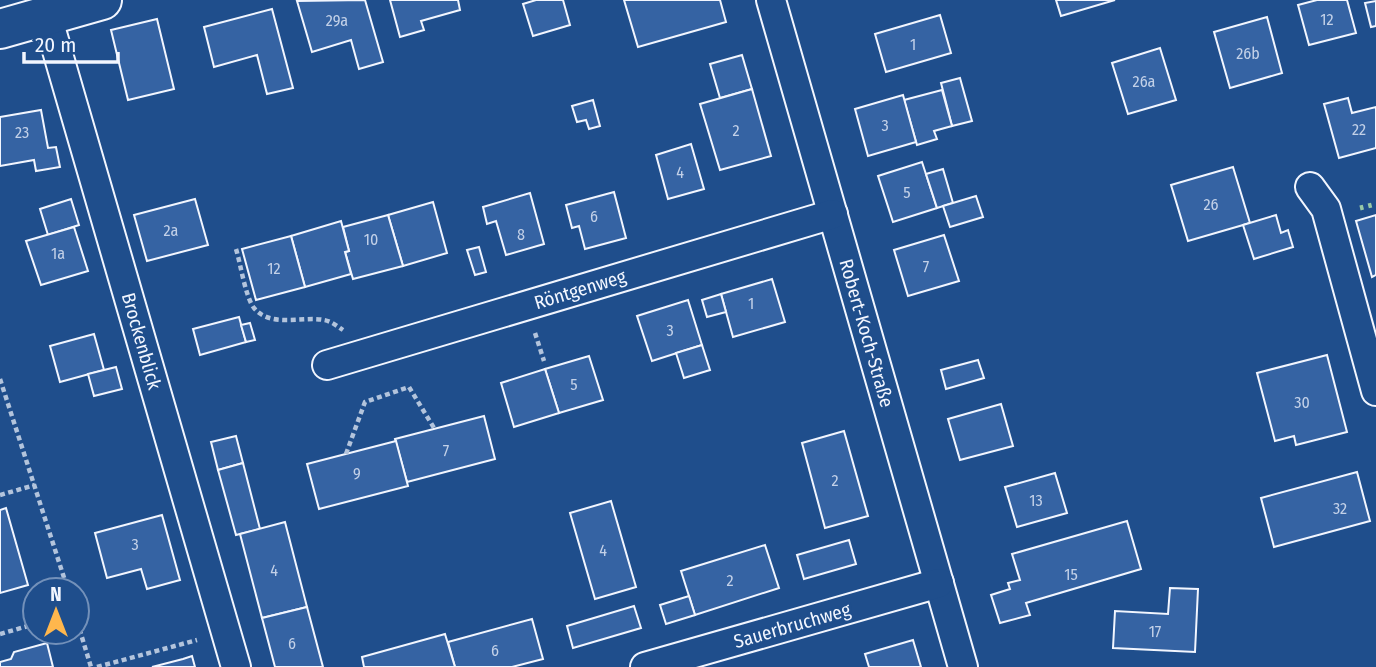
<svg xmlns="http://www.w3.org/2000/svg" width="1376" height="667" font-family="'Fira Sans Condensed',sans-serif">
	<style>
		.building { fill: #3563a3; stroke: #f2f6ff; stroke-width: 2 }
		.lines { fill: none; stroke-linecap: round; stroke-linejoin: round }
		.street-casing { stroke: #f2f6ff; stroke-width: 32 }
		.secondary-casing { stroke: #f2f6ff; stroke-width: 42 }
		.path { stroke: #b3c4dc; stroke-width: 4.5; stroke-dasharray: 5 3.5; stroke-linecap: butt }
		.street { stroke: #1f4e8c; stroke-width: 28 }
		.secondary { stroke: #1f4e8c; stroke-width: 38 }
		.hedge { stroke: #97c8a6; stroke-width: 5; stroke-dasharray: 3.5 5; stroke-linecap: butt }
		.labels { text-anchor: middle; stroke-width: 5; stroke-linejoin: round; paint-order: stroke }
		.number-label { font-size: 16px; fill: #c3d1e8 }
		.street-label { font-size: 19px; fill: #f2f6ff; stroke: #1f4e8c }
	</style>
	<rect width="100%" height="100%" fill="#1f4e8c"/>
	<g class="building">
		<path d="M365 0 383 62 359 69 351 40 312 52 297 1Z"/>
		<path d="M390 0H458L460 10 421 21 424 30 400 37Z"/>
		<path d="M536 0H563L570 25 533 36 523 4Z"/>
		<path d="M624 0H720L726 22 638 47Z"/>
		<path d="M1056 0H1115L1061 16Z"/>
		<path d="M1317 0H1347L1356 33 1309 45 1298 5Z"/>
		<path d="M1376 1V26L1371 27 1365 3Z"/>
		<path d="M272 9 293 88 267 94 257 55 214 67 204 27Z"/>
		<path d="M940 15 951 53 886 72 875 34Z"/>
		<path d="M1267 17 1282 73 1230 88 1214 32Z"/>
		<path d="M157 19 174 89 128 100 111 30Z"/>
		<path d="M1160 48 1176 100 1128 114 1112 63Z"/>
		<path d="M742 55 752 89 720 98 710 64Z"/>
		<path d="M960 78 972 121 952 126 941 83Z"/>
		<path d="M752 89 771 156 720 170 700 104Z"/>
		<path d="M942 90 952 126 934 131 937 139 917 145 904 100Z"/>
		<path d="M903 95 916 142 868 156 855 109Z"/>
		<path d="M1348 98 1352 113 1376 107V148L1339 158 1324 104Z"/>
		<path d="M593 100 600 126 589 129 586 120 577 122 572 106Z"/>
		<path d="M41 110 48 148 56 147 60 167 36 171 34 160 0 166V117Z"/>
		<path d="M691 144 704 189 668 199 656 155Z"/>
		<path d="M922 162 937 208 893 222 878 176Z"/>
		<path d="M1233 167 1250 223 1188 241 1171 185Z"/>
		<path d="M943 169 953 203 937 208 926 174Z"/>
		<path d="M614 192 626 238 585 249 579 226 572 228 566 205Z"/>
		<path d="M530 193 544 244 506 255 496 221 487 224 483 207Z"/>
		<path d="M976 196 983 217 950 227 943 206Z"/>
		<path d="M71 199 79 225 48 235 40 209Z"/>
		<path d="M195 199 208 245 147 261 134 215Z"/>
		<path d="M433 202 447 253 403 266 388 215Z"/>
		<path d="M388 215 403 266 353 279 345 252 349 251 343 227Z"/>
		<path d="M1276 215 1281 233 1288 230 1293 247 1254 259 1243 225Z"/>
		<path d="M1376 215V275L1372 277 1356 221Z"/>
		<path d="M341 221 349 251 345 252 351 274 305 287 291 236Z"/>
		<path d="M74 227 88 271 41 285 26 241Z"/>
		<path d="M944 235 959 281 908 296 894 250Z"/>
		<path d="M291 236 305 287 256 300 242 249Z"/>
		<path d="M479 247 486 272 475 275 467 250Z"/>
		<path d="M772 279 785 322 733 337 721 294Z"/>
		<path d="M721 294 726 312 707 317 702 300Z"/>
		<path d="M688 300 702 345 652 361 637 316Z"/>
		<path d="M239 317 246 342 200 355 193 329Z"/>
		<path d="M250 323 255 340 246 342 241 325Z"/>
		<path d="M94 334 104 370 60 382 50 346Z"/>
		<path d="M702 345 710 370 684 378 676 353Z"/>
		<path d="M1327 355 1347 432 1296 445 1294 436 1275 441 1257 373Z"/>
		<path d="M589 356 603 400 559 413 545 369Z"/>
		<path d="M978 360 984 378 946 389 941 370Z"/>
		<path d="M116 367 122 389 94 396 88 374Z"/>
		<path d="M545 369 559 413 514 427 501 383Z"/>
		<path d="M1001 404 1013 446 960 460 948 419Z"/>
		<path d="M484 416 495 459 407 482 395 439Z"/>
		<path d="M844 431 868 516 825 528 802 443Z"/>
		<path d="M236 436 243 463 218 470 211 442Z"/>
		<path d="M396 441 408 486 319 509 307 464Z"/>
		<path d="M243 463 260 529 236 535 218 470Z"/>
		<path d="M1357 472 1370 521 1274 547 1261 498Z"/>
		<path d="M1055 473 1067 513 1017 527 1005 487Z"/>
		<path d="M611 501 636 587 595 599 570 513Z"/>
		<path d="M6 508 28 585 0 593V510Z"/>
		<path d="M162 515 180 580 147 589 141 569 107 578 95 533Z"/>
		<path d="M1127 521 1141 569 1026 603 1030 615 1000 623 991 595 1010 589 1008 583 1020 580 1012 554Z"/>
		<path d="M285 522 307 607 262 618 240 534Z"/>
		<path d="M849 540 856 564 804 579 797 555Z"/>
		<path d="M765 545 779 588 695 615 681 571Z"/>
		<path d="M1170 588 1198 589 1195 652 1113 648 1115 611 1168 614Z"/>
		<path d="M689 596 695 615 666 624 660 605Z"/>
		<path d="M634 606 641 628 573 648 567 626Z"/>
		<path d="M307 607 323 667H275L262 618Z"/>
		<path d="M532 619 543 659 512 667H455L448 642Z"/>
		<path d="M445 634 455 667H364L362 657Z"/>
		<path d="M913 640 921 667H869L865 654Z"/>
		<path d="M47 643 53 667H0V662L11 659 14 652Z"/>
		<path d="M192 656 195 667H152L183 659Z"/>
	</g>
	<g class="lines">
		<defs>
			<g id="street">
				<path d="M771 0 963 667"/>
				<path d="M47 16 236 667"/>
				<path d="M1310 187 1326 209 1376 391"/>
				<path d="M327 365 833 214"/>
				<path d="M645 667 939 583"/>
			</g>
			<path id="secondary" d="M0 29 102 0"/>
		</defs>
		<use href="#street" class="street-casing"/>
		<use href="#secondary" class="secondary-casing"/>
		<g class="path">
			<path d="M236 249C241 265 245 296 254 308 270 328 303 316 324 320 331 321 337 326 343 330"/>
			<path d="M535 333 544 361"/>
			<path d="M0 379 68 590"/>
			<path d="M346 454 365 402 409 387 434 428"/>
			<path d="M0 495 35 485"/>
			<path d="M77 621 91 667"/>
			<path d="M0 634 35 624"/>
			<path d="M97 667 197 640"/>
		</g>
		<use href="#street" class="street"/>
		<use href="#secondary" class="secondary"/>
		<path class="hedge" d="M1360 208 1376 204"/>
	</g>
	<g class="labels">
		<g class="number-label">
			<text x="1327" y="25">12</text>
			<text x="337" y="26">29a</text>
			<text x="913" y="50">1</text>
			<text x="1248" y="59">26b</text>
			<text x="1144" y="87">26a</text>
			<text x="885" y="131">3</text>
			<text x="1359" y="135">22</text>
			<text x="736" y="136">2</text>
			<text x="22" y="138">23</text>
			<text x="680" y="178">4</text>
			<text x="907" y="198">5</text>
			<text x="1211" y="210">26</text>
			<text x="594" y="222">6</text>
			<text x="171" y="236">2a</text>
			<text x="521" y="240">8</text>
			<text x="371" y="245">10</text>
			<text x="58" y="259">1a</text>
			<text x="926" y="272">7</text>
			<text x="274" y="274">12</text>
			<text x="751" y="309">1</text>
			<text x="670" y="336">3</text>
			<text x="574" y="390">5</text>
			<text x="1302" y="408">30</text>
			<text x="446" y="456">7</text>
			<text x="357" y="479">9</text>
			<text x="835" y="486">2</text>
			<text x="1036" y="506">13</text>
			<text x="1340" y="514">32</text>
			<text x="135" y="550">3</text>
			<text x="603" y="556">4</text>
			<text x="274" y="576">4</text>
			<text x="1071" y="580">15</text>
			<text x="730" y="586">2</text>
			<text x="1155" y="637">17</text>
			<text x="292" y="649">6</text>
			<text x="495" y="656">6</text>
		</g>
		<g class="street-label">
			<text transform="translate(580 289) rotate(-17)" y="7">Röntgenweg</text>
			<text transform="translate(867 333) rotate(74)" y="7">Robert-Koch-Straße</text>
			<text transform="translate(142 341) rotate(74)" y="7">Brockenblick</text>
			<text transform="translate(792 625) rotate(-16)" y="7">Sauerbruchweg</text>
		</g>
	</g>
	<g transform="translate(56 611)"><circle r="33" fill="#1f4e8c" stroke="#7391ba" stroke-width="2"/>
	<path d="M0-5L12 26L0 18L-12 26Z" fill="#ffb74d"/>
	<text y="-10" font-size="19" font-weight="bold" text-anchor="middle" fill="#f2f6ff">N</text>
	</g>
	<path d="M24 52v10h94v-10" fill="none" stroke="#f2f6ff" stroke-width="3.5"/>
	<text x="35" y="52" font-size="21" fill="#f2f6ff" stroke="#1f4e8c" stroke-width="5" paint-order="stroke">20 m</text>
</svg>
